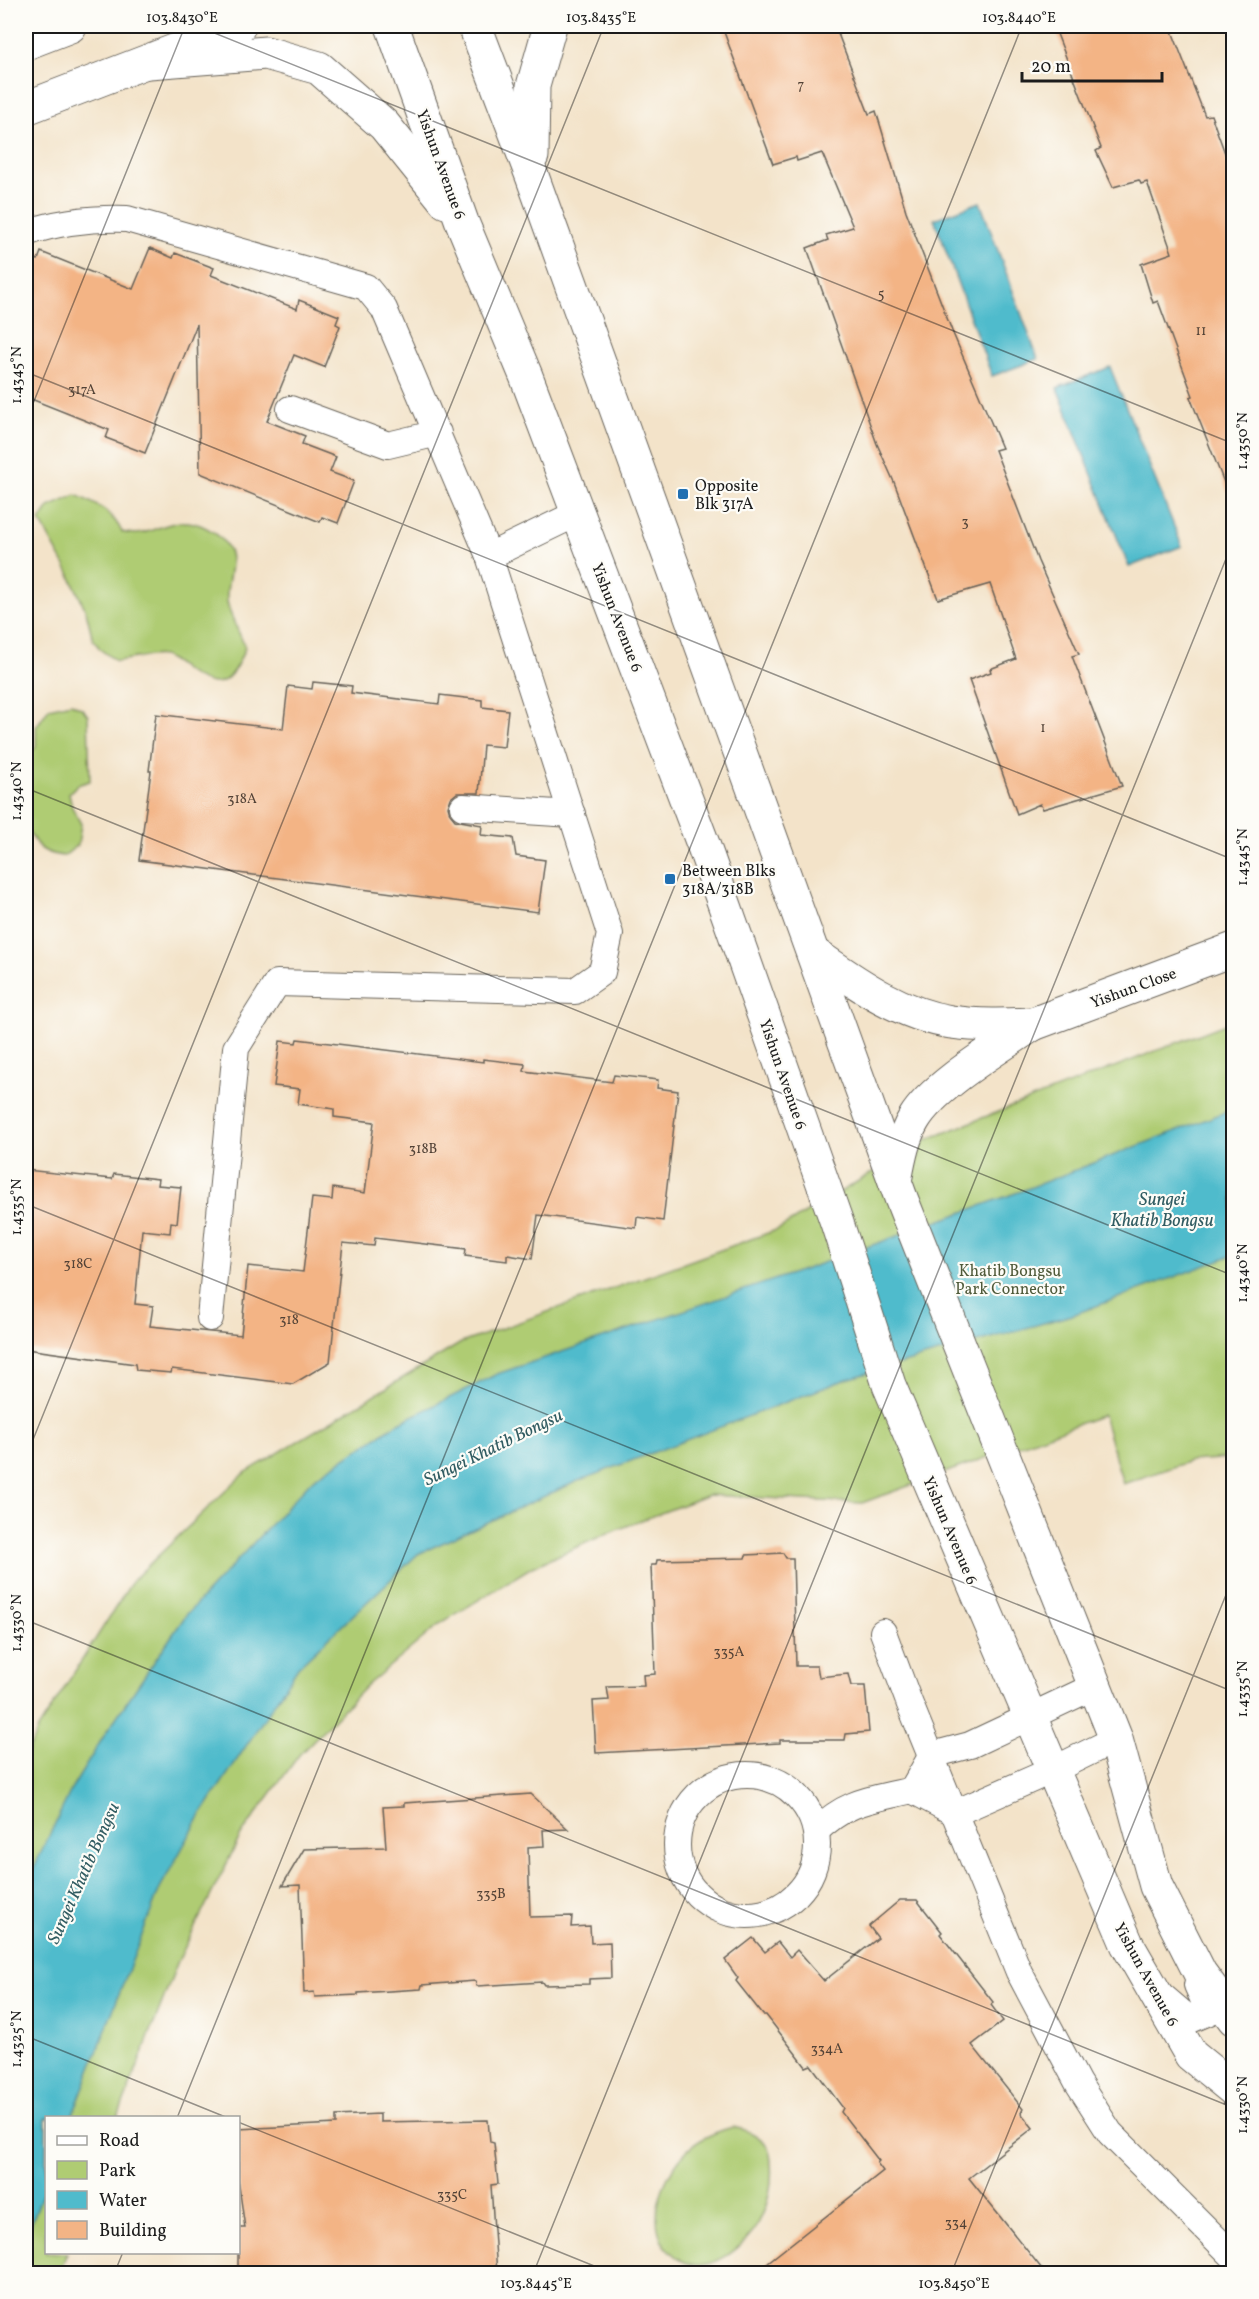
<svg xmlns="http://www.w3.org/2000/svg" width="1259" height="2299" font-family="Vollkorn,serif">
	<style>
		.green { fill: #afcc73; stroke: #667448; stroke-width: 1.5 }
		.water { fill: #50bbcc; stroke: #366c74; stroke-width: 1.5 }
		.building { fill: #f3b485 }
		.lines { fill: none; stroke-linecap: round; stroke-linejoin: round }
		.service-casing { stroke: #676259; stroke-width: 28 }
		.minor-casing { stroke: #676259; stroke-width: 35 }
		.tertiary-casing { stroke: #676259; stroke-width: 35 }
		.secondary-casing { stroke: #676259; stroke-width: 35 }
		.service { stroke: #fff; stroke-width: 26 }
		.minor { stroke: #fff; stroke-width: 33 }
		.tertiary { stroke: #fff; stroke-width: 33 }
		.secondary { stroke: #fff; stroke-width: 33 }
		.ticks { fill: none; stroke: #1c1c1c; stroke-width: 1.5; stroke-opacity: 0.45 }
		.poi-dot { fill: #1f6fb2; stroke: #fdfcf7; stroke-width: 2 }
		.labels { text-anchor: middle; stroke-width: 4.5; stroke-linejoin: round; paint-order: stroke }
		.number-label { font-size: 14px; fill: #524236 }
		.street-label { font-size: 16px; fill: #1c1c1c; stroke: #fdfcf7 }
		.poi-label { font-size: 16px; fill: #1c1c1c; stroke: #fdfcf7; text-anchor: start }
		.park-label { font-size: 16px; fill: #4f5a3a; stroke: #fdfcf7 }
		.water-label { font-size: 18px; font-style: italic; fill: #315c62; stroke: #fdfcf7 }
		.neatline { fill: none; stroke: #1c1c1c; stroke-width: 2 }
		.ticks-label { font-size: 15px; text-anchor: middle; fill: #1c1c1c }
	</style>
	<rect width="100%" height="100%" fill="#fdfcf7"/>
	<filter id="ink" filterUnits="userSpaceOnUse"><feTurbulence type="fractalNoise" baseFrequency=".0167" numOctaves="2"/><feDisplacementMap in="SourceGraphic" scale="12" xChannelSelector="R" yChannelSelector="G"/><feConvolveMatrix kernelMatrix="1 2 1 2 8 2 1 2 1" color-interpolation-filters="sRGB"/></filter>
	<filter id="wash" filterUnits="userSpaceOnUse"><feTurbulence type="fractalNoise" baseFrequency=".008" numOctaves="4" result="noise"/><feDisplacementMap in="SourceGraphic" scale="24" xChannelSelector="R" yChannelSelector="G"/><feGaussianBlur stdDeviation="1.35" result="paint"/><feColorMatrix in="noise" values="0 0 0 0 0 0 0 0 0 0 0 0 0 0 0 0 0 1.4 0 .05"/><feComposite in="paint" operator="in"/></filter>
	<g filter="url(#wash)">
		<rect width="100%" height="100%" fill="#f3e3c9"/>
		<g class="green">
			<path d="M76 495C96 504 112 511 122 532 144 539 159 524 180 522 198 520 221 533 229 550 235 566 225 585 227 601 230 618 240 632 245 648 230 685 218 694 183 669 177 664 171 659 163 656 153 653 129 660 116 661L101 650 93 640 86 611 69 573 40 521 49 507Z"/>
			<path d="M71 703 83 709 88 716 90 781 77 785 69 793 72 807 81 824 78 845 64 856C53 855 42 852 36 843 31 837 33 834 26 831V752H31L36 747V727L49 708Z"/>
			<path d="M1233 1021V1458L1190 1461 1123 1484 1103 1415 862 1503 708 1495 606 1534 532 1567 441 1623 366 1686 299 1755 241 1835 178 1961 118 2117 46 2118V2252L67 2253 59 2273 26 2274V1756L38 1729 133 1580 243 1474 461 1343 779 1229 928 1139Z"/>
			<path d="M733 2127C746 2130 760 2134 767 2147 770 2152 771 2159 771 2164 773 2183 768 2205 759 2222 746 2246 709 2277 681 2260 641 2236 658 2185 682 2156 695 2140 714 2132 733 2127Z"/>
		</g>
		<g class="water">
			<path d="M980 202 1038 359 992 376 934 219Z"/>
			<path d="M1110 367 1182 546 1129 567 1057 388Z"/>
			<path d="M1233 1109V1255L1075 1314 847 1379 578 1481 418 1554 298 1667 202 1813 160 1888 72 2117 46 2118V2184L26 2238V1884L72 1788 107 1731 186 1615 313 1479 397 1424 497 1374 809 1268 1024 1190Z"/>
		</g>
		<g id="blocks">
			<g class="building">
				<path d="M746 26H835L869 114 876 111 906 211 952 331 1002 448 995 450 1038 561 1079 654 1072 656 1122 786 1043 809 1040 804 1017 814 969 680 991 672 990 669 1016 659 990 584 938 599 894 482 877 444 807 248 828 240 826 235 853 227 822 153 797 161 796 157 773 164 724 32Z"/>
				<path d="M1054 26H1170L1205 116 1211 115 1233 175V499L1231 500 1190 397 1193 396 1158 301 1153 303 1141 264 1172 253 1147 182 1141 184 1139 180 1113 187 1096 151 1101 148Z"/>
				<path d="M150 248 173 258 175 253 214 268 211 275 297 309 299 300 339 316 336 324 340 326 324 367 294 355 267 421 305 436 302 444 336 457 330 472 354 481 338 523 322 517 320 522 200 473 197 324 145 453 106 438 109 430 26 397V255L38 260 41 252 133 289Z"/>
				<path d="M313 682 352 686 351 693 439 704 440 695 482 700V707L508 710 504 747 483 745 479 793H457L451 798 448 807 450 814 455 820 482 825 481 835 513 838 516 856 545 860 538 912 139 860 151 771H149L156 714 283 729 288 686 312 689Z"/>
				<path d="M297 1039 483 1062V1059L525 1064 524 1071 612 1082 614 1075 658 1080 657 1088 678 1091 663 1221 637 1217 636 1228 538 1215 532 1259 507 1255V1261L465 1256 466 1249 375 1238 374 1246 343 1243 330 1362 293 1384 172 1369 171 1373 136 1370 135 1364 26 1349V1170L112 1179 114 1174 158 1179 157 1185 181 1187 177 1223 171 1222 170 1233 142 1230 135 1304 153 1306 150 1326 241 1335 248 1266 303 1272 312 1198 332 1200 333 1188 365 1193 374 1122 334 1117V1109L298 1104 300 1089 274 1086 280 1041 296 1043Z"/>
				<path d="M783 1553 786 1558H793L796 1666H817L819 1677 848 1674 851 1686H865L869 1732 846 1734 845 1740H780V1743L596 1753 593 1701 609 1700 607 1687 644 1686 643 1675 655 1674 651 1565H656L657 1560 745 1558 746 1555Z"/>
				<path d="M531 1794 568 1829 543 1830 544 1846 528 1847 530 1917 572 1916 571 1927 590 1926 591 1943 610 1942 611 1978 589 1979V1984L544 1985 542 1982 477 1986 475 1981 422 1985 421 1989 358 1993V1995L315 1997 314 1992 304 1993 300 1885 282 1886 304 1849 386 1847 383 1807 404 1806V1803Z"/>
				<path d="M900 1900H917L942 1932 940 1934 993 2002 991 2005 1003 2021 972 2045 1023 2109 1021 2113 1033 2128 969 2178 1046 2274H753L883 2171 877 2163 879 2161 841 2112 843 2108 811 2065 806 2067 766 2015H763L736 1981 738 1978 725 1960 753 1938 765 1952 778 1942 790 1957 797 1950 824 1981 878 1938 869 1926Z"/>
				<path d="M380 2114V2122L488 2120 490 2142 494 2143 498 2184 491 2185 497 2274H238V2228H245L238 2179V2129L336 2124V2116Z"/>
			</g>
		</g>
	</g>
	<g filter="url(#ink)">
		<use href="#blocks" fill-opacity="0" stroke="#676259" stroke-width="1.5"/>
		<g class="lines">
			<defs>
				<g id="service">
					<path d="M26 233C58 222 93 218 127 219L366 287 384 309 489 556 610 934 602 972 575 991 277 983 236 1048 210 1318"/>
					<path d="M290 409 388 445 438 433"/>
					<path d="M489 556 578 513"/>
					<path d="M463 807 572 814"/>
					<path d="M883 1632 909 1702 1019 1972 1078 2083 1110 2133 1234 2257"/>
					<circle cx="747" cy="1845" r="70"/>
					<path d="M912 1790 932 1755 970 1745 1095 1686"/>
					<path d="M955 1813 1053 1770 1116 1739"/>
					<path d="M816 1831C848 1800 871 1800 912 1790L955 1813"/>
					<path d="M1163 1997 1190 2020 1209 2012 1197 1985 1198 1982"/>
				</g>
				<path id="minor" d="M1033 1024 1234 949"/>
				<g id="tertiary">
					<path d="M26 43 70 26"/>
					<path d="M26 108 239 26"/>
				</g>
				<g id="secondary">
					<path d="M392 26 462 222 526 376 703 844 837 1223 889 1385 1127 1944 1191 2055 1234 2090"/>
					<path d="M475 26 532 176 901 1198 1116 1739 1156 1886 1200 1973 1234 2019"/>
					<path d="M149 62 266 53 319 68 384 125 446 202"/>
					<path d="M532 156 533 86 550 26"/>
					<path d="M813 953C855 982 899 1014 951 1022 979 1026 1006 1025 1033 1024"/>
					<path d="M895 1181C899 1160 903 1137 914 1119 934 1085 1000 1047 1033 1024"/>
				</g>
			</defs>
			<use href="#service" class="service-casing"/>
			<use href="#minor" class="minor-casing"/>
			<use href="#tertiary" class="tertiary-casing"/>
			<use href="#secondary" class="secondary-casing"/>
			<use href="#service" class="service"/>
			<use href="#minor" class="minor"/>
			<use href="#tertiary" class="tertiary"/>
			<use href="#secondary" class="secondary"/>
		</g>
	</g>
	<path class="ticks" d="M197 26 1234 444M1227 26 1234 28M26 372 1234 860M26 421 185 26M26 788 1234 1276M26 1204 1234 1692M26 1457 604 26M26 1620 1234 2108M26 2036 228 2118M177 2118 1022 26M238 2122 614 2274M114 2274 123 2252M533 2274 1234 539M951 2274 1234 1575"/>
	<g class="poi-dot">
		<rect x="677" y="488" width="12" height="12" rx="3"/>
		<rect x="664" y="873" width="12" height="12" rx="3"/>
	</g>
	<g class="labels">
		<g class="number-label">
			<text x="801" y="89">7</text>
			<text x="881" y="298">5</text>
			<text x="1201" y="335">11</text>
			<text x="82" y="394">317A</text>
			<text x="965" y="526">3</text>
			<text x="1043" y="732">1</text>
			<text x="242" y="803">318A</text>
			<text x="423" y="1153">318B</text>
			<text x="78" y="1268">318C</text>
			<text x="289" y="1324">318</text>
			<text x="729" y="1656">335A</text>
			<text x="491" y="1898">335B</text>
			<text x="827" y="2053">334A</text>
			<text x="452" y="2199">335C</text>
			<text x="956" y="2227">334</text>
		</g>
		<g class="street-label">
			<text transform="translate(442 164) rotate(70)" y="6">Yishun Avenue 6</text>
			<text transform="translate(618 617) rotate(69)" y="6">Yishun Avenue 6</text>
			<text transform="translate(1133 987) rotate(-20)" y="6">Yishun Close</text>
			<text transform="translate(784 1074) rotate(71)" y="6">Yishun Avenue 6</text>
			<text transform="translate(951 1530) rotate(67)" y="6">Yishun Avenue 6</text>
			<text transform="translate(1147 1974) rotate(61)" y="6">Yishun Avenue 6</text>
		</g>
		<g class="poi-label">
			<text x="695" y="491">Opposite<tspan x="695" dy="18">Blk 317A</tspan></text>
			<text x="682" y="876">Between Blks<tspan x="682" dy="18">318A/318B</tspan></text>
		</g>
		<g class="park-label">
			<text x="1010" y="1276">Khatib Bongsu<tspan x="1010" dy="18">Park Connector</tspan></text>
		</g>
		<g class="water-label">
			<text x="1162" y="1205">Sungei<tspan x="1162" dy="21">Khatib Bongsu</tspan></text>
			<text transform="translate(493 1447) rotate(-26)" y="6">Sungei Khatib Bongsu</text>
			<text transform="translate(83 1873) rotate(-66)" y="6">Sungei Khatib Bongsu</text>
		</g>
	</g>
	<rect width="1259" height="2299" fill="none" stroke="#fdfcf7" stroke-width="66"/>
	<rect x="45" y="2116" width="195" height="138" fill="#fdfcf7" stroke="#a3a29f" stroke-width="1.5"/>
	<rect x="57" y="2136" width="30" height="9" fill="#ffffff" stroke="#a3a29f" stroke-width="1.5"/>
	<text x="99" y="2146" font-size="18" fill="#1c1c1c">Road</text>
	<rect x="57" y="2161" width="30" height="18" fill="#afcc73" stroke="#a3a29f" stroke-width="1.5"/>
	<text x="99" y="2176" font-size="18" fill="#1c1c1c">Park</text>
	<rect x="57" y="2191" width="30" height="18" fill="#50bbcc" stroke="#a3a29f" stroke-width="1.5"/>
	<text x="99" y="2206" font-size="18" fill="#1c1c1c">Water</text>
	<rect x="57" y="2221" width="30" height="18" fill="#f3b485" stroke="#a3a29f" stroke-width="1.5"/>
	<text x="99" y="2236" font-size="18" fill="#1c1c1c">Building</text>
	<path d="M1022 72v9h140v-9" fill="none" stroke="#1c1c1c" stroke-width="3"/>
	<text x="1031" y="72" font-size="18" fill="#1c1c1c" stroke="#fdfcf7" stroke-width="4.5" paint-order="stroke">20 m</text>
	<rect x="33" y="33" width="1193" height="2233" class="neatline"/>
	<g class="ticks-label">
		<text x="182" y="22">103.8430°E</text>
		<text x="601" y="22">103.8435°E</text>
		<text x="1019" y="22">103.8440°E</text>
		<text transform="translate(16 375) rotate(-90)" y="5">1.4345°N</text>
		<text transform="translate(1242 441) rotate(-90)" y="5">1.4350°N</text>
		<text transform="translate(16 791) rotate(-90)" y="5">1.4340°N</text>
		<text transform="translate(1242 857) rotate(-90)" y="5">1.4345°N</text>
		<text transform="translate(16 1207) rotate(-90)" y="5">1.4335°N</text>
		<text transform="translate(1242 1273) rotate(-90)" y="5">1.4340°N</text>
		<text transform="translate(16 1623) rotate(-90)" y="5">1.4330°N</text>
		<text transform="translate(1242 1689) rotate(-90)" y="5">1.4335°N</text>
		<text transform="translate(16 2039) rotate(-90)" y="5">1.4325°N</text>
		<text transform="translate(1242 2105) rotate(-90)" y="5">1.4330°N</text>
		<text x="536" y="2288">103.8445°E</text>
		<text x="954" y="2288">103.8450°E</text>
	</g>
</svg>
